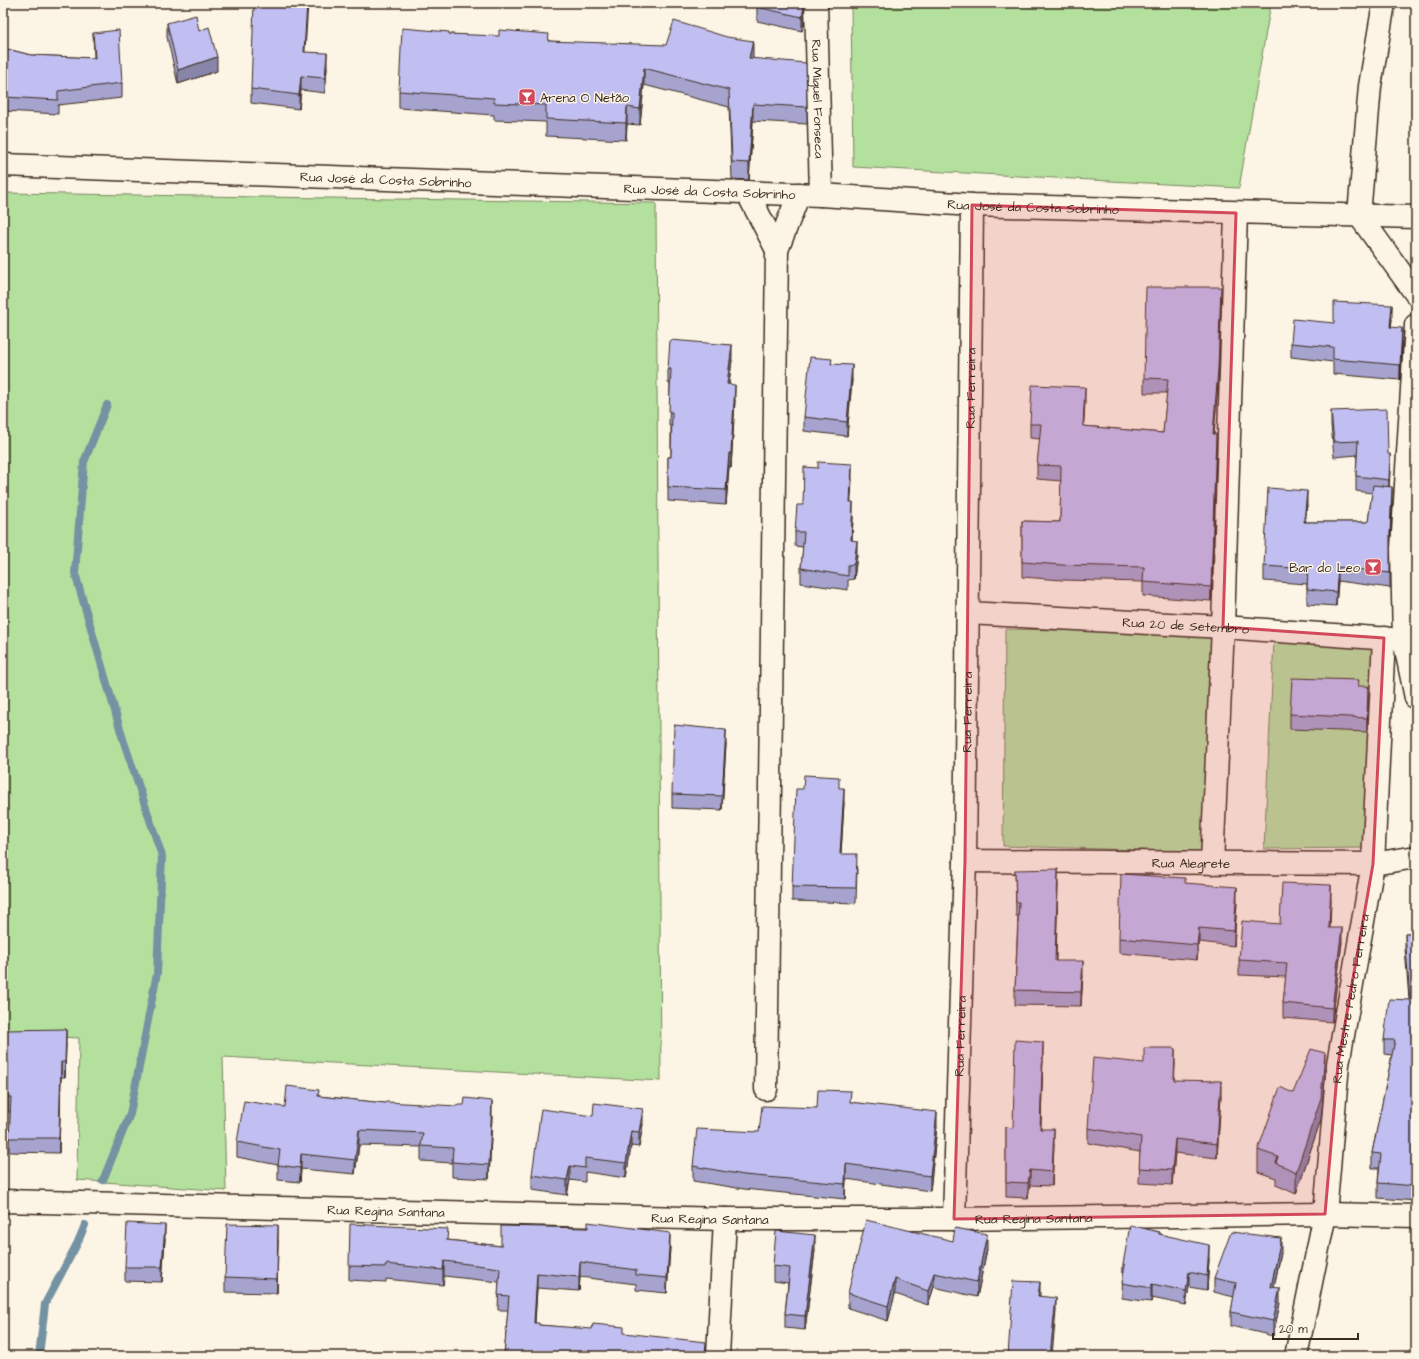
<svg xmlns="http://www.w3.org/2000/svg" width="1419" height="1359" font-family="'Architects Daughter',sans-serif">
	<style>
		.green { fill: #b4e09e; stroke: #78855e }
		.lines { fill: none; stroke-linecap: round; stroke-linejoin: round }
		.stream { stroke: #7492a3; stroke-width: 8 }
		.minor-casing { stroke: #3b2a1e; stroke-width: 25 }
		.minor { stroke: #fcf5e5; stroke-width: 22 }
		.wall { fill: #a6a4cf; stroke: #3b2a1e }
		.shaded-wall { fill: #8786a9; stroke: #3b2a1e }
		.building { fill: #c1bff1; stroke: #3b2a1e }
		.marked { fill: #d1495b; fill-opacity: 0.2; stroke: #d1495b; stroke-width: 3; stroke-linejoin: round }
		.labels { text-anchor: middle; stroke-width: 3; stroke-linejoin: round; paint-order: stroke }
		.poi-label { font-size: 13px; fill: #3b2a1e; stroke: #fcf5e5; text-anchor: start }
		.street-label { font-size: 13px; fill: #3b2a1e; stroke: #fcf5e5 }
	</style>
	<rect width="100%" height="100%" fill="#fcf5e5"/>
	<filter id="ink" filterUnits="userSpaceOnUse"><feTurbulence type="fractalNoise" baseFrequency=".025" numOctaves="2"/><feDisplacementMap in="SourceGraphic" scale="8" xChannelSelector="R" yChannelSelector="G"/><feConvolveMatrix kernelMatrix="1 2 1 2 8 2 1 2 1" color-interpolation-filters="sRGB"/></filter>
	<g filter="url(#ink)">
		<g class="green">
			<path d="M851 3H1271L1239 188 853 167Z"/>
			<path d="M3 193 656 203 661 1081 223 1057 226 1191 77 1180 79 1038 3 1034Z"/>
			<path d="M1005 629 1215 633 1206 852 1003 846Z"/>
			<path d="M1274 640 1381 645 1371 848 1264 849Z"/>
		</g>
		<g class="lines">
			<g class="stream">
				<path d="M103 1180 130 1114 157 973 162 856 123 739 75 573 84 462 107 405"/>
				<path d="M39 1356 45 1304 77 1244 85 1225"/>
			</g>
			<defs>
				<g id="minor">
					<path id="s1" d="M816 3 821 195"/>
					<path d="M1384 3 1370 86 1359 215 1416 294"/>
					<path id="s2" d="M3 165 821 195 972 205 1416 217"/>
					<path d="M747 192 777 250"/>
					<path d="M1416 325 1402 549 1404 640 1416 698"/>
					<path id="s3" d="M968 613 1223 627 1404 640"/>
					<path id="s4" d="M965 861 1373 864 1416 857"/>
					<path d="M1212 863 1223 627 1236 213"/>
					<path d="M766 1089 777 250 799 194"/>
					<path id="s5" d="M3 1201 725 1219H954L1325 1214 1416 1216"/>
					<path id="s6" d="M954 1219 965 861 972 205"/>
					<path d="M718 1356 725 1219"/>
					<path id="s7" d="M1296 1356 1325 1214 1338 1064 1373 864 1384 638"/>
				</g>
			</defs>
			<use href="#minor" class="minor-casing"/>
			<use href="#minor" class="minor"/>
		</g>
		<g class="wall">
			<path d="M804 3V21L802 31 757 21V7Z"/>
			<path d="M167 23 199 31 217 71 178 84 167 37Z"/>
			<path d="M93 33 122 83V98L58 105V114L4 111V113H3V48L31 55 94 58Z"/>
			<path d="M449 34 549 41 753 59 807 107V124L753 121 749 180 732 179 729 107 644 85 640 125 627 124 626 140 546 136V122L494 120V115L399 108V91Z"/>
			<path d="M305 52 327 68 325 93 301 90 299 109 251 103V89Z"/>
			<path d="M1221 302 1218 383 1214 434 1216 448 1211 601 1143 596V582L1062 580 1022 577V521L1060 522 1061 481 1037 479V465L1040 439 1030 438V424L1085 401 1083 426 1163 433 1167 393H1144V378Z"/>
			<path d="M1392 319 1391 327 1402 342 1400 380 1333 374V362L1291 357V343L1334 323Z"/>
			<path d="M732 360 729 384 735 400 731 468H729L726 505 668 501V457H671V426H669L670 384 668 383V369Z"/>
			<path d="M832 364 852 380 847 436 804 431V417Z"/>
			<path d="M1331 411 1388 454 1390 469 1389 487 1392 501 1390 546V588L1338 581 1336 606 1307 604V584L1264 581V566L1307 505 1305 522H1368L1372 493 1356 491V476L1357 455 1334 457 1331 425Z"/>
			<path d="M852 479 850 502 853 517 852 540 857 555 854 579 848 580V590L801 583V568L803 547 795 546V532L803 505Z"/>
			<path d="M1368 701 1367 732 1290 729V714Z"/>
			<path d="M726 744 722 810 672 808V794Z"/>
			<path d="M839 788 844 803 841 854 857 869 856 903 792 901V887L803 789Z"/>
			<path d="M1015 870 1058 884 1056 961 1083 975 1081 1006 1015 1005V990L1018 916H1016Z"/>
			<path d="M1185 883 1237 902 1234 946 1199 942 1197 960 1119 953V938Z"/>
			<path d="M1331 900 1330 928 1342 942 1332 1022 1283 1018V1003L1286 977 1239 975V960L1280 924Z"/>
			<path d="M1405 933H1416V1201L1378 1198V1183L1379 1168H1372V1153L1392 1055 1384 1054V1040L1409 1000 1405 948Z"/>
			<path d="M5 1030 66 1044 65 1077H61L59 1153 9 1152 10 1112H8V1075H6Z"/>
			<path d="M1043 1056 1041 1129 1054 1144 1052 1186 1030 1185 1028 1198 1006 1197V1127L1013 1128Z"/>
			<path d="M1144 1063H1175L1174 1080 1221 1095 1217 1158 1175 1153 1172 1185 1139 1183 1140 1152 1088 1143V1128Z"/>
			<path d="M1325 1075 1321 1119 1296 1194 1276 1185V1178L1258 1172V1150L1293 1093Z"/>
			<path d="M319 1096 492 1115 489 1179 452 1177V1163L421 1161V1147L359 1145 355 1174 301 1169 300 1182 278 1180V1165L237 1157V1142L285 1107Z"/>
			<path d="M851 1102 937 1126 930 1191 846 1179 845 1199 744 1189 693 1181V1166L759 1132 817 1108Z"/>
			<path d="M643 1124 639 1147 631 1146 626 1178 585 1172V1182L570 1180 567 1195 532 1190V1175Z"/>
			<path d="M1159 1234 1209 1259 1207 1290 1189 1287 1186 1305 1152 1298 1151 1302 1122 1298 1123 1264Z"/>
			<path d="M165 1239 162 1282 125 1281V1267Z"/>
			<path d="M278 1240 277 1293 225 1292V1277Z"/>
			<path d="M448 1240 501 1246 670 1247 667 1293 636 1290V1284L580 1277 579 1291 537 1288 535 1323 539 1325 624 1333 706 1356H504L508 1310H498L499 1282 444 1276 443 1285 386 1279V1282L349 1280V1266Z"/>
			<path d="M987 1249 977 1297 934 1287 928 1305 895 1294 888 1321 848 1308V1293Z"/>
			<path d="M815 1250 805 1330 785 1328V1314L788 1283 773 1281V1266Z"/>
			<path d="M1281 1253 1274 1287 1280 1303 1273 1336 1231 1326V1312L1234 1297 1214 1292V1278Z"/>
		</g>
		<g class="shaded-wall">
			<path d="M307 3H308L304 66V52Z"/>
			<path d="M804 3V21L802 31V17Z"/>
			<path d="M753 41V58L749 75V58Z"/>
			<path d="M327 53V68L325 93V78Z"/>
			<path d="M217 57V71L178 84V70Z"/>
			<path d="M644 68V85L640 125V109Z"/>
			<path d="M301 76V90L299 109V95Z"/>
			<path d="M753 104V121L749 180V163Z"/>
			<path d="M627 107V124L626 140V123Z"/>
			<path d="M1221 287 1218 383 1213 448V434Z"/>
			<path d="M1392 305V319L1390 341V327Z"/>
			<path d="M1402 328V342L1400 380V365Z"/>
			<path d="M732 345V360L727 399V384Z"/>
			<path d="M852 365V380L847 436V422Z"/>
			<path d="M735 385V400L731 468V453Z"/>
			<path d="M1085 387V401L1083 441V426Z"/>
			<path d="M1216 434V448L1211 601V587Z"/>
			<path d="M729 453V468L726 505V490Z"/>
			<path d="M1390 454V469L1389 494V480Z"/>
			<path d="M852 464V479L850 517V502Z"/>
			<path d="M1392 487V501L1390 548V534Z"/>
			<path d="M1307 491V505L1304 537V522Z"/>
			<path d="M853 502V517L851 555V540Z"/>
			<path d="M857 541V555L854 579V564Z"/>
			<path d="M1338 567V581L1336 606V592Z"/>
			<path d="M1368 686V701L1367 732V718Z"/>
			<path d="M726 730V744L722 810V796Z"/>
			<path d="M844 788V803L840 868V854Z"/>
			<path d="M1058 869V884L1055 975V961Z"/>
			<path d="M1331 885V900L1329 943V928Z"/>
			<path d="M1237 887V902L1234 946V931Z"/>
			<path d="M1199 928V942L1197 960V945Z"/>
			<path d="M1342 928V942L1332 1022V1008Z"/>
			<path d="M1083 961V975L1081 1006V992Z"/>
			<path d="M66 1029V1044L65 1077V1062Z"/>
			<path d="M1043 1042V1056L1040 1143V1129Z"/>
			<path d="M1175 1048V1063L1174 1094V1080Z"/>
			<path d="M1325 1053V1075L1321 1119 1296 1194V1172Z"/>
			<path d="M61 1062V1077L59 1153V1138Z"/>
			<path d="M1221 1081V1095L1217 1158V1144Z"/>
			<path d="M492 1101V1115L489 1179V1165Z"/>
			<path d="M643 1109V1124L639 1147V1132Z"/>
			<path d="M937 1112V1126L930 1191V1176Z"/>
			<path d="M1054 1129V1144L1052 1186V1172Z"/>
			<path d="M359 1130V1145L355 1174V1160Z"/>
			<path d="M631 1131V1146L626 1178V1163Z"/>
			<path d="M1175 1139V1153L1172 1185V1170Z"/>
			<path d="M301 1154V1169L300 1182V1168Z"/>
			<path d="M846 1164V1179L845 1199V1184Z"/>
			<path d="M570 1166V1180L567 1195V1180Z"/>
			<path d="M1030 1170V1185L1028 1198V1183Z"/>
			<path d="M165 1225V1239L162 1282V1267Z"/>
			<path d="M278 1225V1240L277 1293V1279Z"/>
			<path d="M670 1233V1247L667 1293V1278Z"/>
			<path d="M987 1234V1249L977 1297V1282Z"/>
			<path d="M815 1235V1250L805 1330V1316Z"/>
			<path d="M1281 1238V1253L1271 1301V1287Z"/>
			<path d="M1209 1245V1259L1207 1290V1276Z"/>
			<path d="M444 1261V1276L443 1285V1270Z"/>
			<path d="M580 1262V1277L579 1291V1277Z"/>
			<path d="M1189 1272V1287L1186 1305V1291Z"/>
			<path d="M537 1273V1288L534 1337V1323Z"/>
			<path d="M934 1273V1287L928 1305V1291Z"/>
			<path d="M895 1279V1294L888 1321V1306Z"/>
			<path d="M1040 1282V1297L1038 1296Z"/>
			<path d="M1152 1284V1298L1151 1302V1288Z"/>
			<path d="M1280 1288V1303L1273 1336V1321Z"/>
			<path d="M1056 1298V1312L1052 1356H1050Z"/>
		</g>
		<g class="building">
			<path d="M254 3H307L304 52 327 53 325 78 301 76 299 95 251 89Z"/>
			<path d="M757 3H804V7L802 17 757 7Z"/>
			<path d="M196 15 199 31 209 27 217 57 178 70 167 23Z"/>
			<path d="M674 21 727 37 753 41 749 58 806 63 807 107 753 104 749 163 732 162 729 90 644 68 640 109 627 107 626 123 546 119V105L494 103V98L399 91 402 28 449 32V34L499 36V30L549 34 548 41 666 45Z"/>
			<path d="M119 30 122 83 58 91V100L4 97V99H3V48L31 55 95 58 93 33Z"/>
			<path d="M1146 287H1221L1218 369 1213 434H1216L1211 587 1143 582 1144 567 1062 565 1022 562V521L1060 522 1061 466 1037 465 1041 424H1030L1032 385 1085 387 1083 426 1163 433 1168 379 1144 378Z"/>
			<path d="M1334 302 1392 305 1390 327 1402 328 1400 365 1333 359V347L1291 343 1293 319 1334 323Z"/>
			<path d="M670 340 732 345 727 384 735 385 731 453H729L726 490 668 487V457H671L672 412H669L671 369H668Z"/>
			<path d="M810 357 832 359 831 364 852 365 847 422 804 417Z"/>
			<path d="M1387 409 1388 454H1390L1389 480 1356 476 1358 441 1334 442 1331 411Z"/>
			<path d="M818 462 852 464 850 502H853L851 540 857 541 854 564 848 565V576L801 568 804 532H795L797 505H803L804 467 818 468Z"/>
			<path d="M1373 485 1392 487 1390 534V573L1338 567 1336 592 1307 589 1308 569 1264 566 1268 488 1307 491 1304 522H1368Z"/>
			<path d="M1292 678 1359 680 1358 686H1368L1367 718 1290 714Z"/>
			<path d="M674 725 726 730 722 796 672 794Z"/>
			<path d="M804 775 839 777V788H844L840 854H857L856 888 792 887 796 789H803Z"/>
			<path d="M1058 869 1055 961H1083L1081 992 1015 990 1019 902H1016L1015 870Z"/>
			<path d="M1121 874 1185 878V883L1237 887 1234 931 1199 928 1197 945 1119 938Z"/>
			<path d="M1282 883 1331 885 1329 928H1342L1332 1008 1283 1003 1287 963 1239 960 1242 921 1280 924Z"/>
			<path d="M1405 933H1416V1186L1378 1183 1381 1154 1372 1153 1395 1040H1384L1389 999 1410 1000Z"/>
			<path d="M66 1029 65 1062H61L59 1138H9L11 1097H8V1061L6 1060 5 1030Z"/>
			<path d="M1015 1040 1043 1042 1040 1129H1054L1052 1172 1030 1170 1028 1183 1006 1182V1127L1013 1128Z"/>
			<path d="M1144 1048H1175L1174 1080 1221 1081 1217 1144 1175 1139 1172 1170 1139 1168 1141 1137 1088 1128 1093 1058 1144 1063Z"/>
			<path d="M1311 1049 1325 1053 1321 1098 1296 1172 1276 1163 1278 1157 1258 1150 1280 1087 1293 1093Z"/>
			<path d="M287 1086 319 1090 318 1096 385 1103 386 1102 457 1106V1105H464L465 1098 492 1101 489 1165 452 1162 453 1148 421 1146 423 1133 359 1130 355 1160 301 1154 300 1168 278 1165 280 1150 237 1142 244 1101 285 1107Z"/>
			<path d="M818 1090 851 1091 850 1102 937 1112 930 1176 846 1164 845 1184 744 1175 693 1166 697 1129 759 1132 762 1106 817 1108Z"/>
			<path d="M594 1103 643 1109 639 1132 631 1131 626 1163 585 1158V1168L570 1166 567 1180 532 1175 541 1109 593 1116Z"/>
			<path d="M866 1220 953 1241 955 1228 987 1234 977 1282 934 1273 928 1291 895 1279 888 1306 848 1293Z"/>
			<path d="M588 1222 670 1233 667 1278 636 1275V1270L580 1262 579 1277 537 1273 534 1323H539V1325L592 1329 593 1324 624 1327V1333L706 1342 705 1356H504L509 1296 498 1295 500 1268 444 1261 443 1270 386 1264V1267L349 1266 350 1224 448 1229 447 1240 501 1246V1226L588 1228Z"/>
			<path d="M127 1223 165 1225 162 1267H125Z"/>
			<path d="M227 1224 278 1225 277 1279 225 1277Z"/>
			<path d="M1130 1225 1159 1232V1234L1209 1245 1207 1276 1189 1272 1186 1291 1152 1284 1151 1288 1122 1283 1125 1265 1123 1264Z"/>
			<path d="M776 1231 815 1235 805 1316 785 1314 790 1268 773 1266Z"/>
			<path d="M1231 1232 1281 1238 1271 1287 1280 1288 1273 1321 1231 1312 1236 1283 1214 1278Z"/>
			<path d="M1013 1281 1040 1282 1038 1296 1056 1298 1050 1356H1008Z"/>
		</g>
	</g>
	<path class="marked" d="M972 205 1236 213 1223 627 1384 638 1373 864 1338 1064 1325 1214 954 1219 965 861Z"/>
	<defs>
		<symbol id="bar-square" viewBox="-11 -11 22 22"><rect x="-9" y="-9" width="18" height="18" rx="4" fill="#d1495b" stroke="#fcf5e5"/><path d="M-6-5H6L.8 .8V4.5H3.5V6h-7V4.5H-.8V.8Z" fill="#fff"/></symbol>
	</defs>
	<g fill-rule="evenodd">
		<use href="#bar-square" x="517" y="87" width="20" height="20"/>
		<use href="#bar-square" x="1363" y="557" width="20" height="20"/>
	</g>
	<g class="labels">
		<g class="poi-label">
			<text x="540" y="102">Arena O Netão</text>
			<text x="1360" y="572" text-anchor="end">Bar do Leo</text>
		</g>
		<g class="street-label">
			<text dy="5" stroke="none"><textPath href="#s1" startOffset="96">Rua Miguel Fonseca</textPath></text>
			<text dy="5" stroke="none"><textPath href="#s2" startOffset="383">Rua José da Costa Sobrinho</textPath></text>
			<text dy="5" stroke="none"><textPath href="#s2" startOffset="707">Rua José da Costa Sobrinho</textPath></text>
			<text dy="5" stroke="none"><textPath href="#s2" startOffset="1031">Rua José da Costa Sobrinho</textPath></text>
			<text dy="5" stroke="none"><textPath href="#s6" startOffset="831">Rua Ferreira</textPath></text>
			<text dy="5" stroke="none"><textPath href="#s3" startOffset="218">Rua 20 de Setembro</textPath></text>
			<text dy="5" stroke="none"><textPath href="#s6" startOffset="507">Rua Ferreira</textPath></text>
			<text dy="5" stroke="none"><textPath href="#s4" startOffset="226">Rua Alegrete</textPath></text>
			<text dy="5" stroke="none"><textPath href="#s7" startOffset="362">Rua Mestre Pedro Ferreira</textPath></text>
			<text dy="5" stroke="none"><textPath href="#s6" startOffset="183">Rua Ferreira</textPath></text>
			<text dy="5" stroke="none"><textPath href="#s5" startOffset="383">Rua Regina Santana</textPath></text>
			<text dy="5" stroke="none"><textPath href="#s5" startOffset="707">Rua Regina Santana</textPath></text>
			<text dy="5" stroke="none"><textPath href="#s5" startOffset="1031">Rua Regina Santana</textPath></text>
		</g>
	</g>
	<rect width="1419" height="1359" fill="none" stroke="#fcf5e5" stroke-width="16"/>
	<rect x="8" y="8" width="1403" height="1343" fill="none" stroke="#3b2a1e" stroke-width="1.5" filter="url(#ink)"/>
	<path d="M1273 1333v6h85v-6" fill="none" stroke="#3b2a1e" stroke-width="2"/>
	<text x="1279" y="1333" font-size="12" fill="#3b2a1e" stroke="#fcf5e5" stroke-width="3" paint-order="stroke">20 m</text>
</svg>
